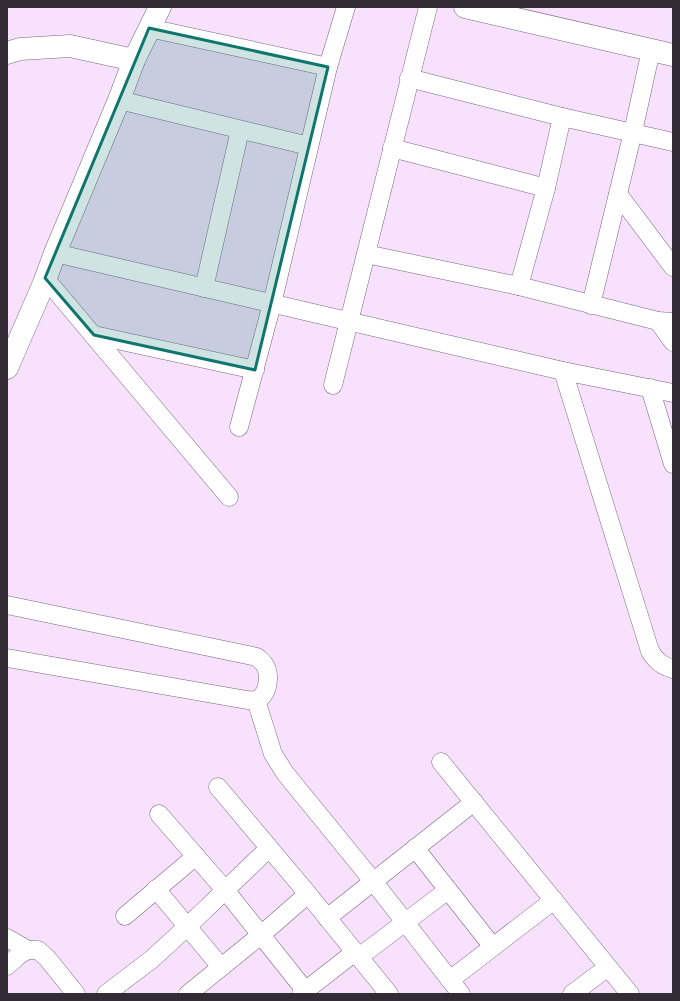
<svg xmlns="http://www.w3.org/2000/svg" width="680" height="1001" font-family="'Fira Sans Condensed',sans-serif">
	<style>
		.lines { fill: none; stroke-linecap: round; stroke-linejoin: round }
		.street-casing { stroke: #79667e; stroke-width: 19 }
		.secondary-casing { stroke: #79667e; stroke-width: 23 }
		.street { stroke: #fff; stroke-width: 18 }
		.secondary { stroke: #fff; stroke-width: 22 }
		.marked { fill: #0f766e; fill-opacity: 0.2; stroke: #0f766e; stroke-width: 3; stroke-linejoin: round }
	</style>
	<rect width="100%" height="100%" fill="#f7e1fc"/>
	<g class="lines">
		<defs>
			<g id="street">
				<path d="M149 28 328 67"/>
				<path d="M409 78 562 117 673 142"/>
				<path d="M119 100 309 146"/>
				<path d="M392 148 546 188"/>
				<path d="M618 194 673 267"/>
				<path d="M55 253 563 371 673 393"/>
				<path d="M366 254 519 286 658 321 673 322"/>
				<path d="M45 278 229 497"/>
				<path d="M519 286 546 188 562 117"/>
				<path d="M204 288 240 130"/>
				<path d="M591 305 633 132 651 50"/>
				<path d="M658 321 673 342"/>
				<path d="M94 335 255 370"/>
				<path d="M563 371 650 651C656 661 662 666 673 669"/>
				<path d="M333 385 428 7"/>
				<path d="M650 388 673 464"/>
				<path d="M239 427 272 304 328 67 346 7"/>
				<path d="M7 605 257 657C259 659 262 661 264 664 271 674 269 695 256 700 253 701 250 700 247 700L7 658"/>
				<path d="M256 700 273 754 285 773 373 881 461 994"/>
				<path d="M441 762 630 994"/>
				<path d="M218 787 308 894 389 994"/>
				<path d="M159 814 226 891 308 994"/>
				<path d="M415 848 493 947"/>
				<path d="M156 889 221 967"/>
				<path d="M125 916 196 856"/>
				<path d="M327 918 474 802"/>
				<path d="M7 938 28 950"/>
				<path d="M359 957 448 890"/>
				<path d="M7 966 19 955 28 950H38L47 958 76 994"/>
				<path d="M450 980 554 900"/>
				<path d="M106 994 152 959 188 926 269 848"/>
				<path d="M188 994 261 935 308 894"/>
				<path d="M301 994 355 952"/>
				<path d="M572 994 608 967"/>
			</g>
			<g id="secondary">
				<path d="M465 7 673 55"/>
				<path d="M7 53 20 49 70 46 134 60"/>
				<path d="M7 368 44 283 55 253 119 100 134 60 160 7"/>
			</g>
		</defs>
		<use href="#street" class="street-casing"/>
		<use href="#secondary" class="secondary-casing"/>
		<use href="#street" class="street"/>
		<use href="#secondary" class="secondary"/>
	</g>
	<path class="marked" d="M149 28 328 67 255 370 94 335 45 278Z"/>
	<rect width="680" height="1001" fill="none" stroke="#332b35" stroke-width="16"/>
</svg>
